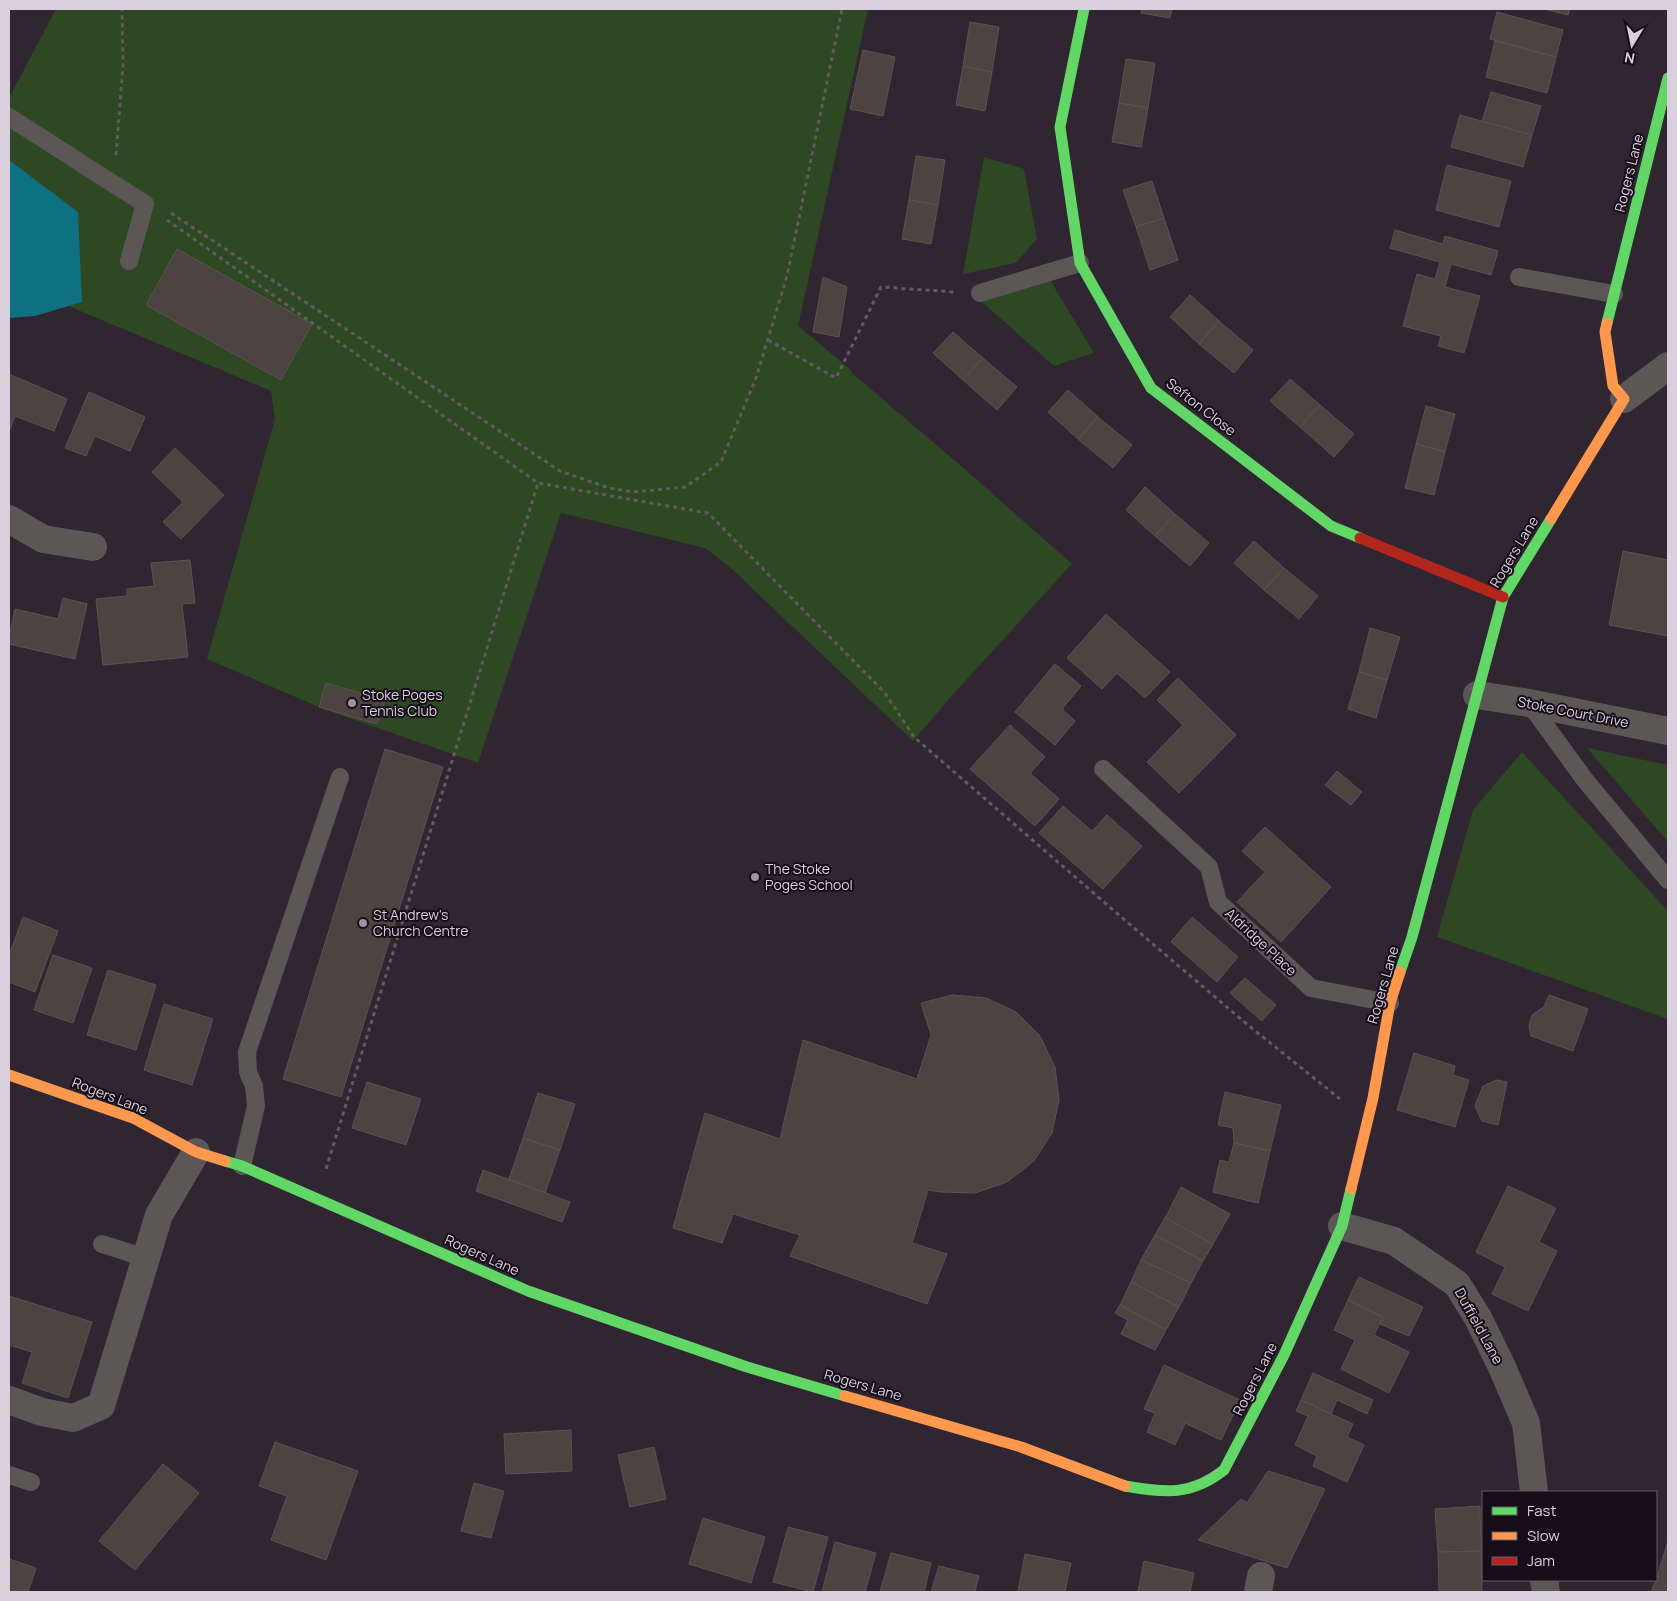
<svg xmlns="http://www.w3.org/2000/svg" width="1677" height="1601" font-family="Manrope,sans-serif">
	<style>
		.green { fill: #2d4822 }
		.water { fill: #0f7082 }
		.building { fill: #4d4341; stroke: #5b5353 }
		.lines { fill: none; stroke-linecap: round; stroke-linejoin: round }
		.path { stroke: #615c5e; stroke-width: 3; stroke-dasharray: 4 4; stroke-linecap: butt }
		.lane { stroke: #5b5757; stroke-width: 18 }
		.street { stroke: #5b5757; stroke-width: 28 }
		.fast { stroke: #63d668; stroke-width: 11 }
		.slow { stroke: #ff974d; stroke-width: 11 }
		.jam { stroke: #b3261e; stroke-width: 11 }
		.poi-dot { fill: #9e94a2; stroke: #150e18; stroke-width: 2 }
		.labels { text-anchor: middle; stroke-width: 4; stroke-linejoin: round; paint-order: stroke }
		.street-label { font-size: 14px; fill: #dacfde; stroke: #150e18 }
		.poi-label { font-size: 14px; fill: #dacfde; stroke: #150e18; text-anchor: start }
	</style>
	<rect width="100%" height="100%" fill="#2f2632"/>
	<g class="green">
		<path d="M56 9H868L798 326 848 367 853 374 968 472 1072 564 957 690 913 741 732 569 705 548 561 513 478 763 326 710 207 659 275 419 271 391 9 281V98Z"/>
		<path d="M984 157 1024 169 1037 239 1016 263 963 274Z"/>
		<path d="M1050 280 1094 353 1054 366 973 294Z"/>
		<path d="M1587 748 1668 765V842Z"/>
		<path d="M1522 752 1668 911V1019L1437 937 1473 810Z"/>
	</g>
	<path class="water" d="M9 160 78 212 82 302 35 316 9 318Z"/>
	<g class="building">
		<path d="M1142 9H1172L1170 18 1141 13Z"/>
		<path d="M1544 9H1570L1568 15Z"/>
		<path d="M1497 12 1563 30 1556 57 1490 39Z"/>
		<path d="M970 22 999 27 992 72 963 66Z"/>
		<path d="M1495 41 1556 57 1547 93 1486 77Z"/>
		<path d="M863 50 895 57 883 116 850 109Z"/>
		<path d="M1126 59 1155 63 1148 108 1119 103Z"/>
		<path d="M963 66 992 72 985 111 956 105Z"/>
		<path d="M1491 92 1541 106 1532 135 1482 122Z"/>
		<path d="M1119 103 1148 108 1141 147 1112 142Z"/>
		<path d="M1460 115 1532 135 1523 167 1451 147Z"/>
		<path d="M916 156 945 160 938 205 909 200Z"/>
		<path d="M1447 165 1511 181 1499 227 1436 210Z"/>
		<path d="M1152 181 1164 218 1136 227 1123 190Z"/>
		<path d="M909 200 938 205 931 244 902 239Z"/>
		<path d="M1164 218 1178 260 1150 270 1136 227Z"/>
		<path d="M1395 230 1443 244 1445 236 1498 251 1491 275 1451 264 1445 287 1480 296 1464 353 1438 346 1441 336 1403 326 1417 274 1435 279 1440 262 1390 248Z"/>
		<path d="M177 249 312 324 281 380 146 305Z"/>
		<path d="M823 277 847 287 839 337 813 332Z"/>
		<path d="M1190 295 1219 321 1199 344 1170 317Z"/>
		<path d="M1219 321 1253 350 1234 373 1199 344Z"/>
		<path d="M953 332 983 358 963 380 933 353Z"/>
		<path d="M983 358 1017 387 997 410 963 380Z"/>
		<path d="M9 374 67 399 54 431 15 416 9 432Z"/>
		<path d="M1290 379 1320 405 1300 427 1270 401Z"/>
		<path d="M1068 390 1098 417 1078 439 1048 412Z"/>
		<path d="M89 392 145 417 130 451 95 436 86 456 65 448Z"/>
		<path d="M1320 405 1354 434 1334 457 1300 427Z"/>
		<path d="M1426 406 1455 414 1445 452 1416 444Z"/>
		<path d="M1098 417 1132 445 1113 468 1078 439Z"/>
		<path d="M1416 444 1445 452 1434 495 1405 488Z"/>
		<path d="M175 448 224 495 181 539 163 522 183 502 152 472Z"/>
		<path d="M1145 487 1175 514 1155 536 1126 510Z"/>
		<path d="M1175 514 1209 543 1190 566 1155 536Z"/>
		<path d="M1254 541 1284 568 1264 590 1234 563Z"/>
		<path d="M1623 551 1668 560V636L1609 625Z"/>
		<path d="M190 560 195 603 182 604 188 657 103 665 96 599 127 596V589L154 586 151 563Z"/>
		<path d="M1284 568 1318 596 1299 619 1264 590Z"/>
		<path d="M63 598 87 604 75 659 9 644V636L15 609 58 619Z"/>
		<path d="M1106 614 1170 672 1145 698 1117 673 1102 689 1067 658Z"/>
		<path d="M1370 628 1400 637 1387 680 1359 672Z"/>
		<path d="M1055 664 1081 686 1062 709 1075 721 1055 745 1015 712Z"/>
		<path d="M1359 672 1387 680 1376 718 1348 709Z"/>
		<path d="M1178 678 1236 735 1179 793 1147 762 1183 725 1157 700Z"/>
		<path d="M326 683 385 700 377 724 319 707Z"/>
		<path d="M1010 725 1045 757 1030 773 1059 799 1035 826 970 769Z"/>
		<path d="M385 749 443 767 341 1097 283 1079Z"/>
		<path d="M1337 771 1362 792 1351 805 1325 785Z"/>
		<path d="M1063 806 1092 831 1107 815 1142 846 1103 889 1039 833Z"/>
		<path d="M1265 827 1331 887 1281 942 1237 902 1265 872 1242 851Z"/>
		<path d="M23 917 58 931 35 992 9 982V956Z"/>
		<path d="M1192 917 1238 957 1217 982 1171 942Z"/>
		<path d="M53 955 92 968 73 1023 34 1010Z"/>
		<path d="M108 970 156 985 136 1050 87 1035Z"/>
		<path d="M1245 978 1276 1005 1262 1021 1230 993Z"/>
		<path d="M952 995 986 998 1016 1012 1040 1036 1055 1067 1059 1100 1052 1133 1034 1161 1007 1182 975 1193 941 1192 928 1190 912 1243 947 1254 927 1304 790 1256 800 1235 733 1214 722 1243 673 1228 705 1113 780 1139 803 1040 917 1079 931 1035 921 1003Z"/>
		<path d="M1549 995 1588 1009 1573 1051 1531 1036 1529 1026 1532 1015 1544 1007Z"/>
		<path d="M164 1004 213 1019 192 1085 144 1070Z"/>
		<path d="M1414 1053 1455 1066 1453 1075 1469 1080 1455 1127 1397 1110Z"/>
		<path d="M1497 1080 1507 1082 1498 1125 1482 1121 1475 1106 1483 1086Z"/>
		<path d="M367 1082 421 1099 406 1145 352 1128Z"/>
		<path d="M1225 1092 1281 1105 1270 1151 1234 1143 1233 1128 1218 1125Z"/>
		<path d="M538 1093 575 1104 560 1150 523 1138Z"/>
		<path d="M523 1138 560 1150 545 1193 509 1179Z"/>
		<path d="M1234 1143 1270 1151 1258 1203 1213 1192 1220 1160 1229 1162Z"/>
		<path d="M483 1170 570 1202 562 1222 476 1191Z"/>
		<path d="M1508 1186 1556 1208 1539 1242 1557 1251 1528 1311 1492 1294 1505 1267 1476 1252Z"/>
		<path d="M1181 1187 1230 1214 1213 1244 1165 1218Z"/>
		<path d="M1165 1218 1213 1244 1203 1261 1155 1235Z"/>
		<path d="M1155 1235 1203 1261 1191 1283 1141 1260Z"/>
		<path d="M1141 1260 1191 1283 1179 1307 1131 1282Z"/>
		<path d="M1359 1277 1423 1307 1409 1336 1380 1324 1383 1317 1348 1300Z"/>
		<path d="M1131 1282 1179 1307 1166 1330 1120 1305Z"/>
		<path d="M9 1296 92 1322 68 1398 22 1383 32 1352 9 1345Z"/>
		<path d="M1348 1300 1383 1317 1374 1335 1409 1352 1389 1393 1341 1369 1355 1340 1334 1330Z"/>
		<path d="M1120 1305 1166 1330 1155 1350 1121 1334 1128 1320 1115 1313Z"/>
		<path d="M1164 1365 1240 1400 1221 1440 1185 1423 1175 1445 1147 1432 1155 1413 1144 1409Z"/>
		<path d="M1313 1373 1373 1400 1367 1414 1337 1400 1331 1414 1301 1400Z"/>
		<path d="M1301 1400 1353 1424 1347 1437 1364 1445 1347 1482 1313 1466 1317 1456 1295 1445 1308 1416 1296 1411Z"/>
		<path d="M571 1430 572 1471 506 1474 504 1434Z"/>
		<path d="M275 1442 358 1471 326 1560 271 1540 287 1496 259 1486Z"/>
		<path d="M654 1447 666 1499 630 1507 618 1455Z"/>
		<path d="M163 1464 199 1493 135 1570 99 1541Z"/>
		<path d="M1268 1471 1325 1489 1287 1568 1198 1540 1241 1499 1247 1503Z"/>
		<path d="M474 1483 504 1491 491 1538 461 1531Z"/>
		<path d="M1480 1506 1481 1551 1438 1552 1435 1509Z"/>
		<path d="M703 1518 765 1537 751 1583 689 1564Z"/>
		<path d="M788 1527 828 1537 813 1592 773 1582Z"/>
		<path d="M1668 1541V1592H1651L1656 1580Z"/>
		<path d="M835 1542 876 1553 865 1592H822Z"/>
		<path d="M1481 1551 1482 1592H1439L1438 1552Z"/>
		<path d="M891 1553 931 1563 924 1592H880Z"/>
		<path d="M1025 1554 1071 1563 1065 1592H1018Z"/>
		<path d="M9 1559 36 1568 28 1592H9Z"/>
		<path d="M1144 1561 1194 1573 1190 1592H1138Z"/>
		<path d="M939 1566 979 1576 975 1592H931Z"/>
	</g>
	<g class="lines">
		<g class="path">
			<path d="M116 155 123 66 122 9"/>
			<path d="M171 213 560 471 609 488 634 492 685 487 721 462 756 378 787 276 842 9"/>
			<path d="M167 220 538 483 708 513 885 693 914 737 1113 910 1248 1025 1340 1099"/>
			<path d="M768 340 836 378 881 287 955 292"/>
			<path d="M326 1169 538 483"/>
		</g>
		<g class="lane">
			<path d="M9 117 145 204 129 261"/>
			<path d="M1519 277 1614 294"/>
			<path d="M980 293 1080 263"/>
			<path d="M1529 703 1585 780 1668 880"/>
			<path d="M1103 769 1209 867 1218 902 1311 988 1390 1003"/>
			<path d="M242 1166 256 1106 254 1086 248 1072 247 1052 340 777"/>
			<path d="M102 1244 146 1258"/>
			<path d="M9 1475 31 1482"/>
		</g>
		<g class="street">
			<path d="M1624 399 1668 366"/>
			<path d="M9 519 43 539 93 547"/>
			<path d="M1477 695 1529 703 1668 731"/>
			<path d="M1342 1226 1394 1241 1457 1284 1478 1318 1502 1367 1526 1423 1534 1492"/>
			<path d="M9 1400 42 1412 73 1418 101 1406 159 1215 196 1152"/>
			<path d="M1544 1580 1546 1592"/>
			<path d="M1258 1592 1261 1576"/>
		</g>
		<g class="fast">
			<path d="M1084 9 1060 127 1080 263 1151 388 1331 526 1360 538"/>
			<path d="M1607 323 1668 78"/>
			<path d="M1400 972 1412 937 1503 597 1551 519"/>
			<path d="M225 1161 242 1166 528 1291 747 1367 845 1396"/>
			<path d="M1125 1486C1165 1493 1191 1496 1224 1470L1284 1355 1342 1226 1351 1189"/>
		</g>
		<g class="slow">
			<path d="M1551 519 1624 399 1613 386 1605 332 1607 323"/>
			<path d="M9 1075 133 1118 196 1152 225 1161"/>
			<path d="M1351 1189 1373 1098 1390 1003 1400 972"/>
			<path d="M845 1396 1021 1447 1125 1486"/>
		</g>
		<path class="jam" d="M1360 538 1503 597"/>
	</g>
	<g class="poi-dot">
		<circle cx="352" cy="703" r="5"/>
		<circle cx="755" cy="877" r="5"/>
		<circle cx="363" cy="923" r="5"/>
	</g>
	<g class="labels">
		<g class="street-label">
			<text transform="translate(1629 173) rotate(-76)" y="5">Rogers Lane</text>
			<text transform="translate(1201 407) rotate(38)" y="5">Sefton Close</text>
			<text transform="translate(1514 552) rotate(-59)" y="5">Rogers Lane</text>
			<text transform="translate(1573 712) rotate(11)" y="5">Stoke Court Drive</text>
			<text transform="translate(1261 942) rotate(43)" y="5">Aldridge Place</text>
			<text transform="translate(1383 985) rotate(-74)" y="5">Rogers Lane</text>
			<text transform="translate(110 1096) rotate(21)" y="5">Rogers Lane</text>
			<text transform="translate(482 1255) rotate(24)" y="5">Rogers Lane</text>
			<text transform="translate(1479 1326) rotate(61)" y="5">Duffield Lane</text>
			<text transform="translate(1255 1379) rotate(-63)" y="5">Rogers Lane</text>
			<text transform="translate(863 1385) rotate(16)" y="5">Rogers Lane</text>
		</g>
		<g class="poi-label">
			<text x="362" y="700">Stoke Poges<tspan x="362" dy="16">Tennis Club</tspan></text>
			<text x="765" y="874">The Stoke<tspan x="765" dy="16">Poges School</tspan></text>
			<text x="373" y="920">St Andrew's<tspan x="373" dy="16">Church Centre</tspan></text>
		</g>
	</g>
	<rect width="1677" height="1601" fill="none" stroke="#dacfde" stroke-width="20"/>
	<rect x="1482" y="1491" width="175" height="90" fill="#150e18" stroke="#645b67"/>
	<rect x="1492" y="1507" width="25" height="8" fill="#63d668" stroke="#645b67"/>
	<text x="1527" y="1516" font-size="15" fill="#dacfde">Fast</text>
	<rect x="1492" y="1532" width="25" height="8" fill="#ff974d" stroke="#645b67"/>
	<text x="1527" y="1541" font-size="15" fill="#dacfde">Slow</text>
	<rect x="1492" y="1557" width="25" height="8" fill="#b3261e" stroke="#645b67"/>
	<text x="1527" y="1566" font-size="15" fill="#dacfde">Jam</text>
	<g transform="translate(1632 45) rotate(190)" stroke="#150e18" stroke-width="4" paint-order="stroke">
	<path d="M0-4L9 19L0 12L-9 19Z" fill="#dacfde"/>
	<text y="-8" font-size="14" font-weight="bold" text-anchor="middle" fill="#dacfde">N</text>
	</g>
</svg>
